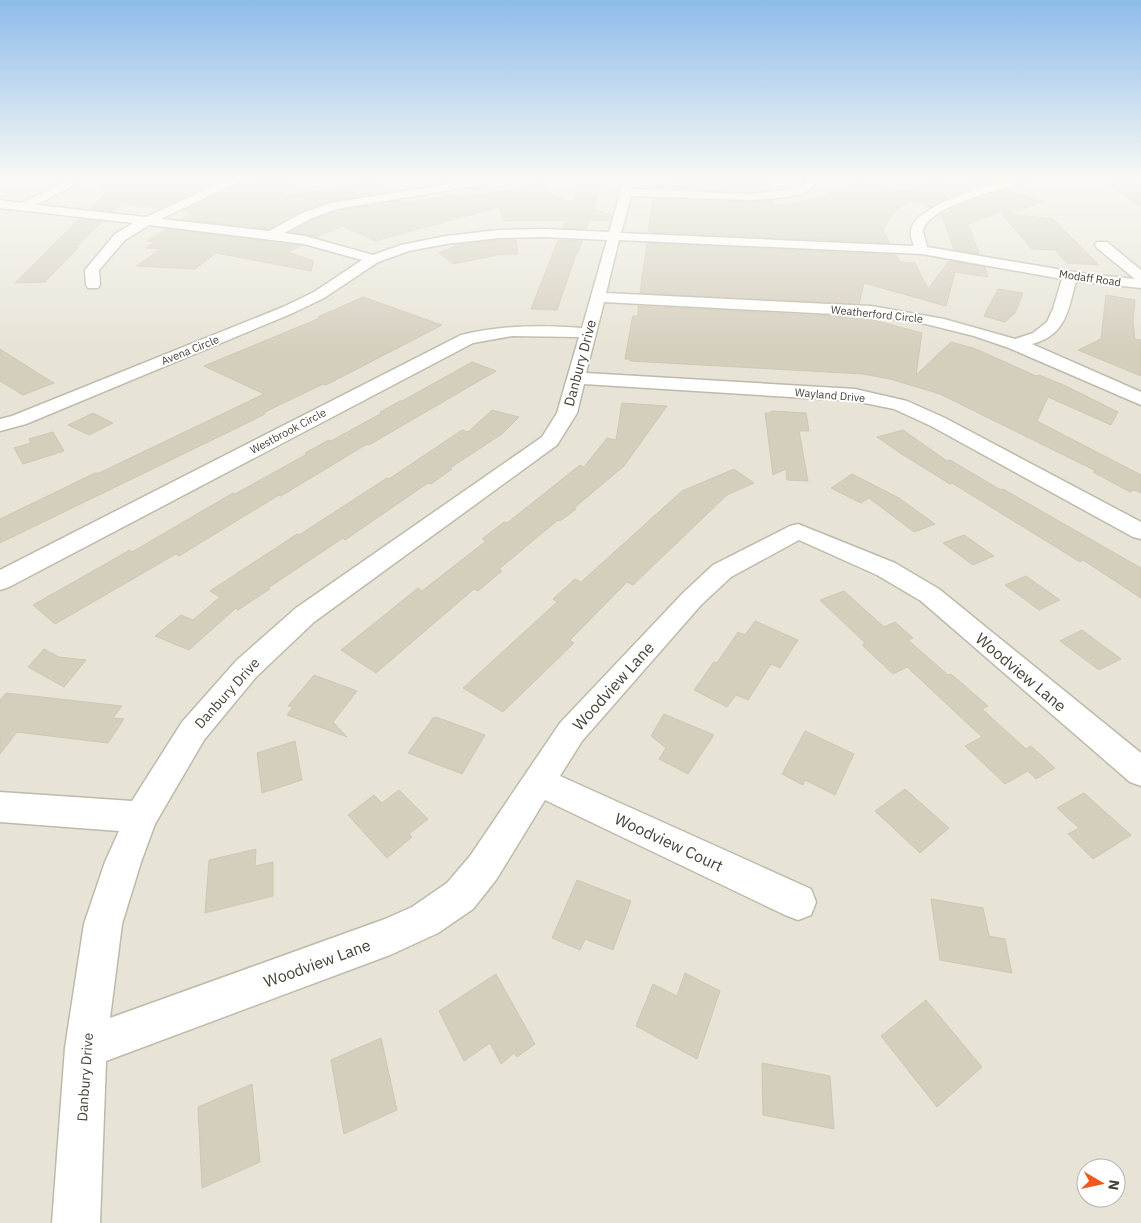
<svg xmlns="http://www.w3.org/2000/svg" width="1141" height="1223" font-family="'IBM Plex Sans',sans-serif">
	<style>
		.residential { fill: #e7e3d6; fill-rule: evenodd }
		.building { fill: #d4cebd; stroke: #cfc7b1 }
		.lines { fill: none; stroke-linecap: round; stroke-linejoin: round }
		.street-casing { stroke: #bebaaa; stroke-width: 3 }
		.street { fill: #fff; fill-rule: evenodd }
		.labels { text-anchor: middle; stroke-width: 4; stroke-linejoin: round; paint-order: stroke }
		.far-street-label { font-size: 11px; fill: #464237; stroke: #fff }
		.street-label { font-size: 14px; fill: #464237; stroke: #fff }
		.near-street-label { font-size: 16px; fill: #464237; stroke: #fff }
	</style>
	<rect width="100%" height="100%" fill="#f3f1e8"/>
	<path class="residential" d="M0 180H1141V1223H0ZM1086 1168H1116V1198H1086Z"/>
	<g class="building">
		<path d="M95 180H222L160 208 122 204 114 212 89 209 106 193Z"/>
		<path d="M241 180 295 185 276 197 372 183 375 186 380 185 389 192 330 201 301 211 269 229 181 219 192 212 182 211 239 184Z"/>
		<path d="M582 180H603L593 209 612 215 610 221 589 220 586 229 563 228 566 220 504 221 499 207 375 241 343 226 317 237 290 232 311 221 337 211 400 200 403 203 455 195 459 198 511 190 544 181 550 195 572 202Z"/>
		<path d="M949 180H962L983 185 956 195 931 207 909 201 892 214 883 230 890 243 648 232 653 199 750 202 773 200 774 206 817 199 840 189 843 190 856 183 906 191 933 182 937 184Z"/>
		<path d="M1141 180V207L1110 185Z"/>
		<path d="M656 181 770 184 771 190 750 192 655 188Z"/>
		<path d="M1004 190 1044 201 1009 214 1053 219 1099 265 1067 263 1055 250 1032 249 1000 212 968 224 979 254 954 250 942 214 968 202Z"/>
		<path d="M79 219 103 221 75 248 79 247 45 282 15 283Z"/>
		<path d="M166 229 301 246 288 252 314 261 311 271 216 253 195 269 136 266 161 249 145 248 155 242 147 241Z"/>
		<path d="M499 240H516L518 254 497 255 453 264 439 253 458 245Z"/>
		<path d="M558 240 582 241 578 254H576L557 310 531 309Z"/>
		<path d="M647 243 896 255 900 262 915 263 928 289 949 261 985 267 988 277 955 272 946 306 864 283 859 304 640 293Z"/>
		<path d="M998 289 1023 293 1015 313 1005 322 984 316Z"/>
		<path d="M1106 295 1135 300 1133 322 1135 339 1141 340V376L1078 350 1101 339Z"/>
		<path d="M363 297 442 325 326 385 323 384 263 413 265 414 241 426 0 543V519L95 473H99L264 394 204 366 320 318 318 317Z"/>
		<path d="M638 306 866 318 922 333 916 375 951 342 976 349 1036 376 1039 375 1068 387 1118 412 1111 425 1048 397 1037 421 1141 475V493L1134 490 1130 492 1093 472 1096 471 940 394 890 379 863 374 630 361V359H625L632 320 633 316H638Z"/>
		<path d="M0 349 52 382 54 383 23 395 0 381Z"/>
		<path d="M472 362 496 371 369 445 367 444 281 496 279 495 179 556 176 554 55 624 33 605 130 550 132 552 233 493 235 494 307 454 305 453 329 440 331 441 382 413 380 412 400 401H402Z"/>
		<path d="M622 403 667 406 624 466 574 508 576 509 560 521 558 520 499 569 502 571 478 591 474 589 376 673 341 650 418 588 422 591 486 541 482 539 504 522 507 523 580 465 584 467 607 438 616 440Z"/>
		<path d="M492 410 519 417 502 434 450 468 452 469 431 484 428 483 345 540 343 538 268 588 270 589 238 610 236 608 189 650 155 636 181 615 193 620 220 597 210 591 297 534 299 535 387 478 389 479 462 430 468 432Z"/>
		<path d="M771 411 806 413 809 431H799L808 481 787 480 786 469 773 475 765 413H771Z"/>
		<path d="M93 413 113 423 89 435 68 425Z"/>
		<path d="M903 430 947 461 950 460 1001 490 1003 489 1141 568V598L1083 560 1080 562 952 483 950 484 900 453 877 437Z"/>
		<path d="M53 432 64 451 23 464 14 448 31 443 29 439Z"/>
		<path d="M734 469 754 483 727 495 633 585 627 582 570 640 574 643 503 712 463 688 557 602 553 599 575 579 581 582 682 491Z"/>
		<path d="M852 474 899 498 935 524 914 532 869 498 861 503 831 488Z"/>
		<path d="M964 535 994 556 973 565 943 543Z"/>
		<path d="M1026 576 1060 600 1039 610 1005 585Z"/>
		<path d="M844 591 884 627 895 622 913 638 908 640 948 675 951 674 988 706 982 709 1026 749 1031 746 1055 768 1036 779 1028 771 1005 784 965 746 982 737 907 667 893 674 862 645 865 643 820 600Z"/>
		<path d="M755 621 798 640 780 668 771 664 748 700 736 695 727 707 694 690 714 662 717 663 738 632 745 635Z"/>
		<path d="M1082 630 1121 659 1099 670 1060 641Z"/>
		<path d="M44 649 59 657 86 660 64 687 28 667Z"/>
		<path d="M314 675 357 691 333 722 347 737 287 715 293 707 288 706Z"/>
		<path d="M6 693 122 706 113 718 124 719 108 743 17 732 0 754V700Z"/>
		<path d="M664 714 714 735 688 774 659 759 666 748 651 736Z"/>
		<path d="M436 717 485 735 462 774 408 753 433 718Z"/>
		<path d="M805 731 854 754 835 795 805 780 803 785 782 774Z"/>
		<path d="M295 741 302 780 262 793 257 753Z"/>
		<path d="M905 789 949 828 920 853 875 811Z"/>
		<path d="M399 790 428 819 409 834 412 837 387 858 348 815 374 795 382 803Z"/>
		<path d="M1084 793 1131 835 1093 859 1068 834 1079 828 1057 808Z"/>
		<path d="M256 849 255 866 273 862V896L205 913 209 860Z"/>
		<path d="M577 880 631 901 613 950 585 939 580 950 552 938Z"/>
		<path d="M931 899 983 908 989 936 1005 939 1012 973 940 960Z"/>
		<path d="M685 973 720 991 697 1059 636 1026 653 984 677 996Z"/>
		<path d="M496 974 535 1044 517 1057 514 1053 501 1064 490 1043 464 1061 439 1011Z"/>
		<path d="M926 1000 982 1067 937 1107 881 1036Z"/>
		<path d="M381 1038 397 1110 344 1134 331 1060Z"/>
		<path d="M762 1063 830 1076 834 1129 763 1115Z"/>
		<path d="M252 1084 260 1162 202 1188 198 1107Z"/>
	</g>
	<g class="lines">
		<defs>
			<path id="street" d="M71 180H84L36 205 146 217 226 180H239L238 182 161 219 269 231 302 213 331 203 473 180 491 181 486 184 337 209 310 219 284 233 305 236 373 255 401 245 446 236 499 230 545 229 609 232 624 180H634L632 189 750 194 795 189 803 185 807 180H817L811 189 802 194 779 198 750 200 631 196 621 233 914 246C912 240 909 233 912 227 919 206 990 182 1012 180 1017 179 1022 180 1027 180L1026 182C1003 189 928 206 923 231L927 247 1086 274 1135 279 1097 248 1095 245 1097 242H1107L1141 270V288L1076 281C1068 311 1066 335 1032 344L1141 392V405L1009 348 974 336 926 324 871 316 604 302 586 373 855 389 907 401 945 418 1141 522V539L1133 537 931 426 894 409 855 401 584 384 577 413 557 445 314 622 256 677 204 740 155 824 141 862 122 924 110 1018 385 919 412 907 447 883 470 856 560 723 683 593 713 565 790 526 798 524 895 563 939 589 1141 753V786L1130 782 921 601 877 575 799 540 731 577 701 605 582 741 560 776 811 889 816 902 811 915 798 920 785 915 545 800 496 880 473 909 438 933 390 955 106 1061 100 1223H52L65 1048 84 924 105 862 119 831 0 822V792L132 801 182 722 236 661 296 608 542 437 557 413 579 337 512 336 473 343 9 587 0 590V570L461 335C502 325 540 325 582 328L607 240 545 237 499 238 446 244 409 251 378 262 324 298 293 313 26 424 0 431V419L12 416 283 307 314 292 362 260 304 244 149 225 125 240 99 270 100 285 98 288H88L86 285 85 270 115 234 133 223 0 208V200L21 203ZM619 240 922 254 1062 279 1053 309 1047 322 1033 333 1015 339 944 319 871 306 606 293Z"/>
		</defs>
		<use href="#street" class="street-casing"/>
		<use href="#street" class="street"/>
	</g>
	<linearGradient id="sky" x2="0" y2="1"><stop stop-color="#8dbcea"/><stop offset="0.51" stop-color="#faf9f5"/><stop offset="1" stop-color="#faf9f5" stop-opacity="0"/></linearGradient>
	<rect width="1141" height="351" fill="url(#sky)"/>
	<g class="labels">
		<g class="far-street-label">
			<text transform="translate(1090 278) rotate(8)" y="4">Modaff Road</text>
			<text transform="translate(877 314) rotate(6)" y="4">Weatherford Circle</text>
			<text transform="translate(190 350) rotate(-22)" y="4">Avena Circle</text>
			<text transform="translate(830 395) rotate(5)" y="4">Wayland Drive</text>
			<text transform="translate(288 431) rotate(-28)" y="4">Westbrook Circle</text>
		</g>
		<g class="street-label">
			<text transform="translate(580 363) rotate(-75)" y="5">Danbury Drive</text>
			<text transform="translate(227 693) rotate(-48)" y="5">Danbury Drive</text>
			<text transform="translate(85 1077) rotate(-86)" y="5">Danbury Drive</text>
		</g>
		<g class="near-street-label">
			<text transform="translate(1021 672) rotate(40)" y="6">Woodview Lane</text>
			<text transform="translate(613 686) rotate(-48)" y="6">Woodview Lane</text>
			<text transform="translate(669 842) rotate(25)" y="6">Woodview Court</text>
			<text transform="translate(317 963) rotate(-20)" y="6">Woodview Lane</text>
		</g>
	</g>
	<g transform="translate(1101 1183) rotate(99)"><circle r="24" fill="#ffffff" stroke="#b5b3af"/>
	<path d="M0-4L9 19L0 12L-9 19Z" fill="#f25720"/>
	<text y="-8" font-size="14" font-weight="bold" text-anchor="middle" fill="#464237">N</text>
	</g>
</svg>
